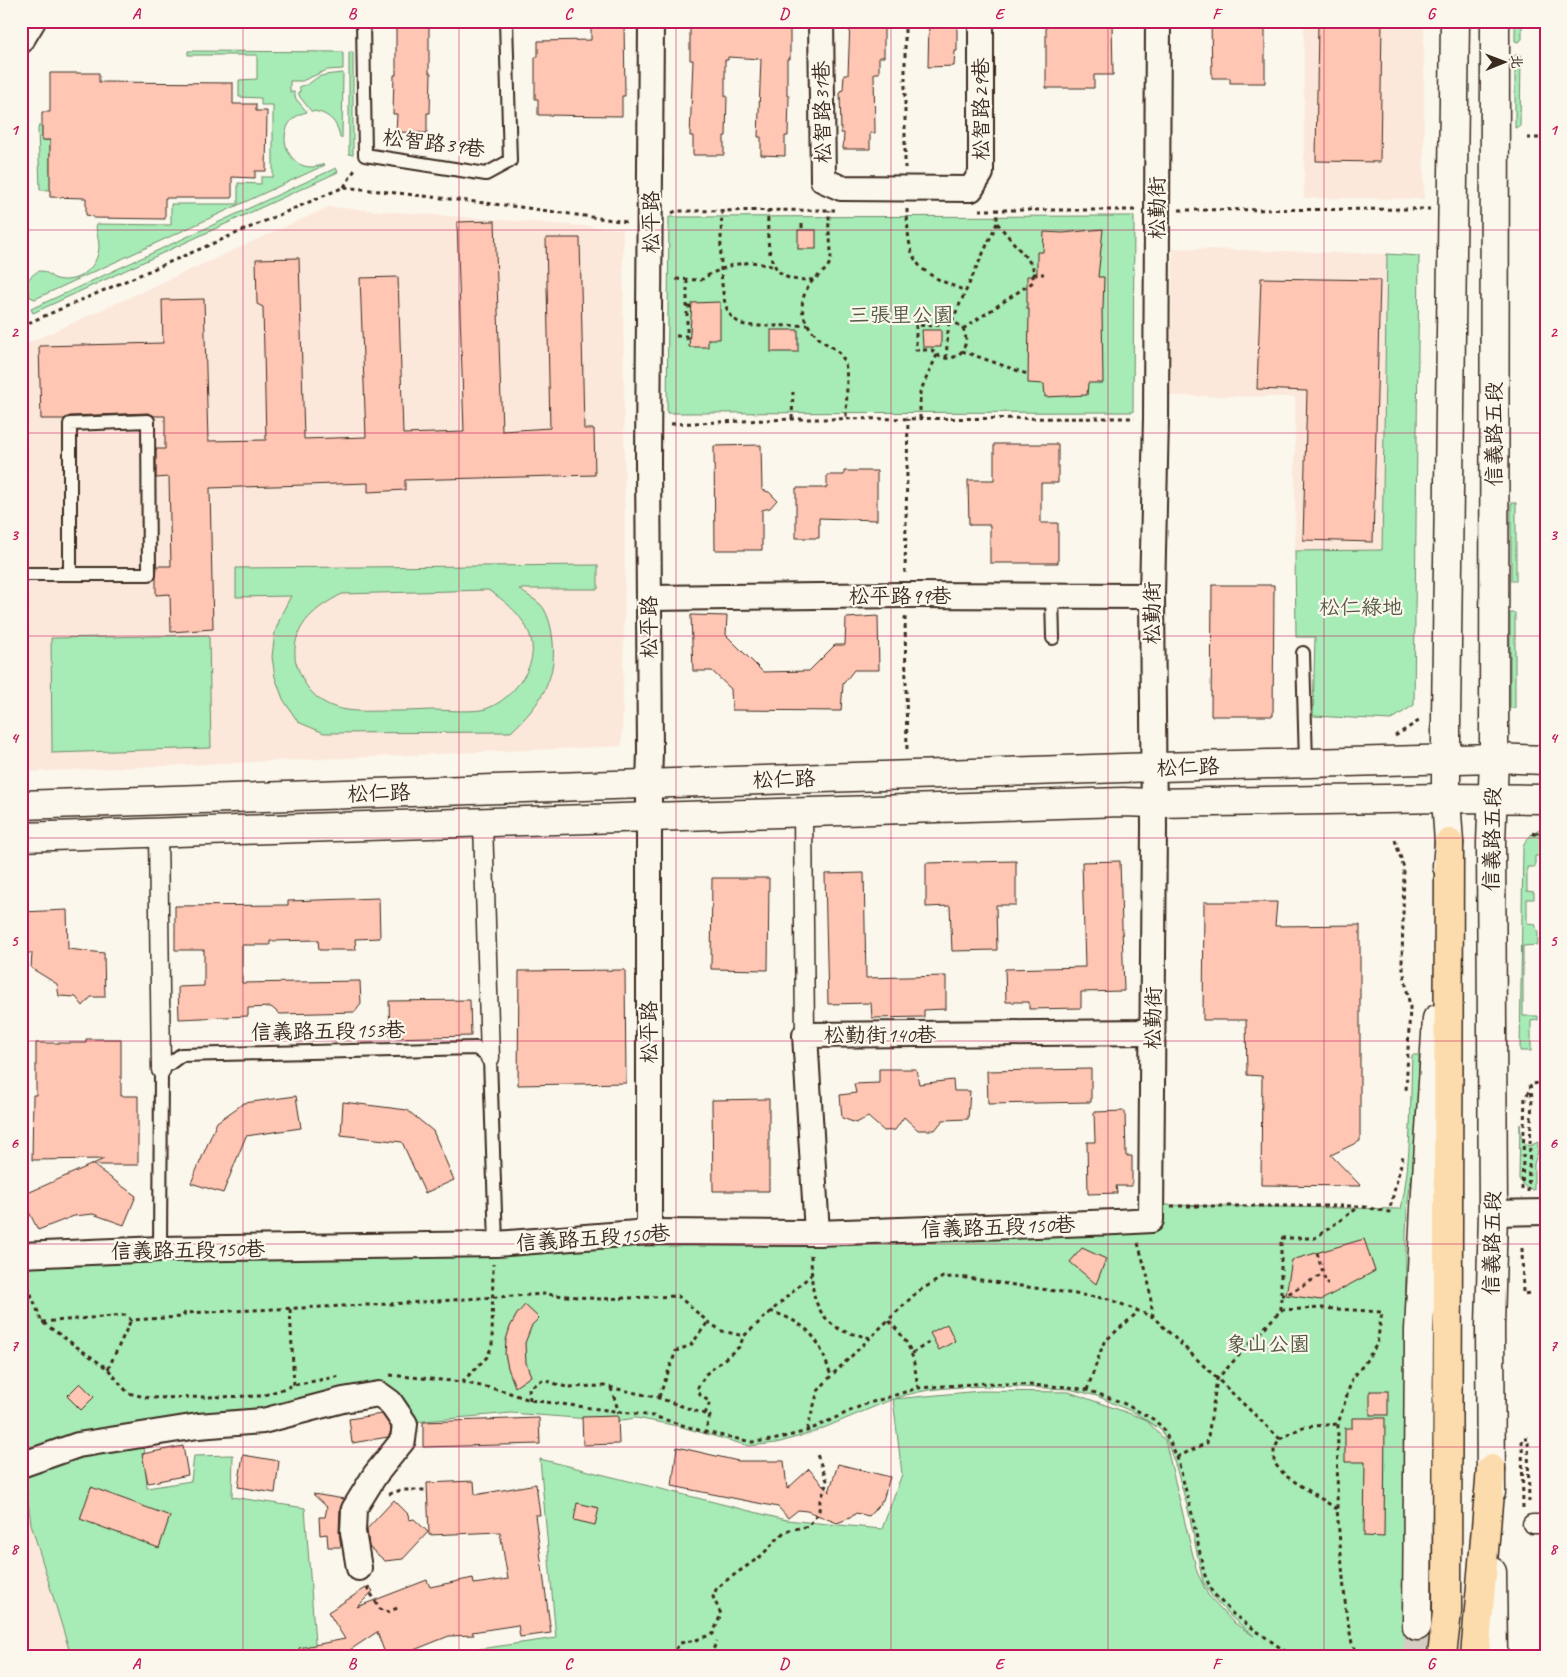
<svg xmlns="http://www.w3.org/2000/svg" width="1567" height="1677" font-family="Caveat,'LXGW WenKai TC',sans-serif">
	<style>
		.built { fill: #fce8db }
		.green { fill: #a7ebb6; stroke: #718a6a; fill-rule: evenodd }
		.building { fill: #ffc6b4; stroke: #3b2a1e }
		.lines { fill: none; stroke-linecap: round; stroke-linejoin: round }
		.secondary-tunnel { stroke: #d5cec3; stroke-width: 28; stroke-dasharray: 28 14; stroke-linecap: butt }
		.service-casing { stroke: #3b2a1e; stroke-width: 16 }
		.pedestrian-casing { stroke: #3b2a1e; stroke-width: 21 }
		.minor-casing { stroke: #3b2a1e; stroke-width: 28 }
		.tertiary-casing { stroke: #3b2a1e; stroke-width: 31 }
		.secondary-casing { stroke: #3b2a1e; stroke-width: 31 }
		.trunk-casing { stroke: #3b2a1e; stroke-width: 31 }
		.path { stroke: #3b2a1e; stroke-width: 3; stroke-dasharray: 4 4; stroke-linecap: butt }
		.service { stroke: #fbf7ec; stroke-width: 12 }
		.pedestrian { stroke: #fbf7ec; stroke-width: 18 }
		.minor { stroke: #fbf7ec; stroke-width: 24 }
		.tertiary { stroke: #fbf7ec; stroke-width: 28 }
		.secondary { stroke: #fbf7ec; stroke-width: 28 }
		.trunk { stroke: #fcdcac; stroke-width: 28 }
		.grid { fill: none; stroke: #c2185b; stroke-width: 1; stroke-opacity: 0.55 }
		.labels { text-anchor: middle; stroke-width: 4.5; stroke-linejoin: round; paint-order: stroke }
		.street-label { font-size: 21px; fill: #3b2a1e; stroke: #fbf7ec }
		.park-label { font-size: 21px; fill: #565a44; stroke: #fbf7ec }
		.neatline { fill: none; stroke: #c2185b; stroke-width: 2 }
		.grid-label { font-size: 16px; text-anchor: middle; font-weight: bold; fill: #c2185b }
	</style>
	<rect width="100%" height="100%" fill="#fbf7ec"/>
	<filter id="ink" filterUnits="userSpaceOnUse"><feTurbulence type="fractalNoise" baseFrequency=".02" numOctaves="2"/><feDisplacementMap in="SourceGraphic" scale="10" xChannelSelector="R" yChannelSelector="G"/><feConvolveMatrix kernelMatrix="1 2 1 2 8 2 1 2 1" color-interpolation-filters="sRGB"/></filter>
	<g filter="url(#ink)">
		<g class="built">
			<path d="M1304 21H1424V199L1304 198Z"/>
			<path d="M329 207 623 229 625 573 622 746 26 772 28 574 26 344Z"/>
			<path d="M1173 248 1387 254 1382 550 1295 551V397L1170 396Z"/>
			<path d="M21 1473H24L31 1524 71 1656H21Z"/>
		</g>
		<g class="green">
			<path d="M1515 21H1522V39L1519 42 1515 41Z"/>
			<path d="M188 51 343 52V69L327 70 302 81H290V92H294L296 99 307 112C267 121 287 181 324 164L325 165 35 299 30 297 27 287 28 279C32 276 36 271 41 271 46 271 50 276 54 278 75 286 98 269 99 247 99 239 96 232 96 224L171 225V204H238V183L261 184V177H273V105H261V98L239 97V80L257 79V55H188Z"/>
			<path d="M349 52H353V155L349 154Z"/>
			<path d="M1515 55 1521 56 1520 126 1515 128Z"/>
			<path d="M343 73 342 138H340C338 122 328 112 311 111L300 97 298 92H300V86C308 86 312 81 318 77 326 74 335 74 343 73Z"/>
			<path d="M39 126H42V140H50V171L54 190H40L38 129Z"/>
			<path d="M336 168 338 172 33 313 31 309Z"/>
			<path d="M1134 216 1133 412 667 413 669 217Z"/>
			<path d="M1387 254 1419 256 1414 705 1391 720 1313 716 1315 637H1296L1295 551 1382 550Z"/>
			<rect x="1511" y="503" width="5" height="78"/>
			<path d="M598 565V589H519C526 595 535 599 541 605 547 611 551 626 552 634 559 677 541 704 511 732L324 733 298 722 283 699 275 677 272 657 275 632 282 613 291 596 236 597V568ZM488 590C522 611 549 644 520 682 512 693 501 703 488 708 478 713 444 710 431 710 415 711 399 711 382 711 350 712 321 712 303 680 300 673 295 663 295 656 293 624 317 607 342 594Z"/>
			<rect x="1510" y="613" width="5" height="95"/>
			<path d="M1545 616H1546V696H1544Z"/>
			<path d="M209 635 211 748 52 753 51 638Z"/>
			<path d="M1546 826V926L1543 914V856H1535V867H1527V891L1534 892V899H1527V923L1535 924 1538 933V945L1523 946V1016H1538V1020L1531 1021V1051H1520L1523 847C1528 836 1535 830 1546 826Z"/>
			<path d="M1412 1055H1419L1418 1128 1407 1209 1406 1235 1404 1626H1431L1429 1656H431L556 1638 540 1459 786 1520 882 1529 902 1474 893 1399 814 1432 777 1443 749 1446 678 1426 636 1418 615 1421 511 1413 414 1422 400 1403 317 1404 21 1454V1267L1163 1224V1205L1401 1209C1412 1159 1410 1105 1412 1055ZM994 1386 1069 1389 1097 1396 1137 1414 1161 1430 1166 1439 1176 1467 1188 1509 1203 1582 1211 1595 1230 1616 1254 1636 1233 1622 1208 1595 1197 1572 1165 1440 1145 1419 1069 1392 980 1391 894 1399C926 1387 960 1387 994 1386Z"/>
			<path d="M1520 1124 1521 1136 1526 1145 1530 1146 1538 1142V1152L1534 1164V1190C1526 1190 1523 1184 1519 1179Z"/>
			<path d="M144 1443 147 1488 191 1481 194 1456 233 1455 232 1497 305 1508 316 1656H71L31 1524 24 1473 81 1452Z"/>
		</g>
		<g class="building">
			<path d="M396 21H429V73H431L430 113H427V133L396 132 397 114H393L394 75H396Z"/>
			<path d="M591 21H624L625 96H622V116L538 115V99H535V57H538V41L591 40Z"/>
			<path d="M690 21H790V59H787V96H789L788 136H785V156L761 155V137H758L761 59 728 57V60H725V96H727L726 136H724V155H693V136H690L693 60H690Z"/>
			<path d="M850 21H884V57H879V73H874L875 133H870V149H843L844 133H841L840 91 843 90 844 75H848Z"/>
			<path d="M929 21H957V51H955L954 66 928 67Z"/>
			<path d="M1046 21H1112L1113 75H1094V88H1046Z"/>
			<path d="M1211 21H1265V83H1230V78H1212Z"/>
			<path d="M1318 21H1382L1380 162 1316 161Z"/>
			<path d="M50 73H99V82L233 83V104H256V111H267L266 171H255V178L232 177V198H165V219L93 218V216L86 215V198L50 197V140H42V112H50Z"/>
			<path d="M495 221 502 431 550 428 546 238H580L584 429H594L595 475 405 480V490L368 492V483L210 488 213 629 171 632 170 594 156 595V578L157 566H171L169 477 156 478V449H165V416H155L148 413 70 416 64 419H41L39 346 163 343 162 300 204 299 208 441 266 440 263 307 257 304 256 259 299 258 304 439 366 437 360 278 398 277 403 434 464 432 457 222Z"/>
			<path d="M1103 229 1098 277H1104L1103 309H1102L1103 383H1088L1087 395 1045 397 1044 384 1028 383 1029 309H1027V276H1037V252H1043L1044 232 1063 233Z"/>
			<rect x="798" y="230" width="18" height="19"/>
			<path d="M1261 278 1380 280 1373 542 1303 540 1307 391 1257 389Z"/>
			<path d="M720 302V339H708V347H689L692 303Z"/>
			<rect x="771" y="330" width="27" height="22"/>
			<path d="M922 330H941V347H923Z"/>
			<path d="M994 444H1058V483H1041V523H1058V563H990V525H969L968 480H994Z"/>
			<path d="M761 445 762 490 769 492 777 500 770 508 762 510V550H715L714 446Z"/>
			<path d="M844 471H877V520L819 518V538H796V488H827V475H844Z"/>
			<path d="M1212 585H1274L1273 716H1211Z"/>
			<path d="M691 615 727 616 726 635 763 672 809 671 835 645H845L846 618 878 616 879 670H854L843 684 841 711 732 710 731 689 712 671H693Z"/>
			<path d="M1016 861V905H996L997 950 952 951 950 906 926 907V863Z"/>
			<path d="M1120 861 1124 991 1081 992V1008L1029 1009V1002H1006L1005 969 1085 967 1082 862Z"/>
			<path d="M864 873 866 978 946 976V1009L924 1010V1017L872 1018 871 1003 828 1004 825 874Z"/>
			<path d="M712 878H769L768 970 711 969Z"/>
			<path d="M379 898 380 938 355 939 356 950H319L318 940 270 941V945H242V983L360 981 361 1004 355 1012 280 1014 271 1007 248 1008V1016L179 1019 178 987 204 986V950H175V906L288 905V901Z"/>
			<path d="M1204 902H1277L1275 926 1360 925V1141L1331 1155 1361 1186 1261 1185 1262 1076 1247 1075 1246 1020H1203Z"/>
			<path d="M67 910 68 949 104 953 105 997H91L83 1006 76 997 59 996 57 984 31 968 32 953H21L22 912Z"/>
			<path d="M625 970 626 1083 518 1085 519 971Z"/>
			<path d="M470 1000 471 1036 390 1038 389 1001Z"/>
			<path d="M86 1039H121V1096H138V1165H93L136 1196 124 1225 93 1214 74 1216 38 1230 21 1196 104 1159 32 1160 33 1095H36V1043H86Z"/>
			<path d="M879 1069H916L919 1084 953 1080 954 1091H970L968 1119 943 1120 935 1130H918L904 1117 895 1130 884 1131 868 1117 856 1123 842 1118 840 1095 856 1093 854 1084 879 1083Z"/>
			<path d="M1091 1069V1102L988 1104 987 1071Z"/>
			<path d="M296 1096 301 1128 246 1136 223 1193 191 1183 217 1122 244 1103Z"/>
			<path d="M769 1099V1191H713L712 1100Z"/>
			<path d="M343 1102 407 1110 433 1131 454 1180 425 1193 402 1142 341 1135Z"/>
			<path d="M1125 1111 1126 1156H1132V1186H1116L1117 1193 1088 1194 1087 1142H1095L1094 1112Z"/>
			<path d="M1364 1239 1375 1271 1321 1300 1286 1295 1292 1260Z"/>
			<path d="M1082 1248 1106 1259 1096 1284 1070 1262Z"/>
			<path d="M525 1305 539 1318 532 1325 525 1343 526 1363 531 1376 515 1387 508 1368 505 1354 506 1340 510 1327 517 1314Z"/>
			<path d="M947 1324 955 1341 939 1350 930 1333Z"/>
			<path d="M80 1383 94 1397 81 1410 67 1396Z"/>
			<rect x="1370" y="1391" width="18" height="24"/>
			<path d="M382 1414 391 1427 390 1434 388 1437 352 1443 349 1419Z"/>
			<path d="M618 1416 619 1444 583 1445 582 1417Z"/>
			<path d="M539 1418 540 1444 423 1447V1422Z"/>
			<path d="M1352 1418H1385L1384 1537 1364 1536 1365 1462H1345V1428H1352Z"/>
			<path d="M183 1446 188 1475 148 1483 142 1454Z"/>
			<path d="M677 1447 738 1461H784L787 1489 809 1469 829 1492 838 1464 890 1477 883 1500 869 1516 856 1513 850 1518 837 1523 807 1511 798 1510 788 1518 778 1507 672 1486Z"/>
			<path d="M243 1455 279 1461 275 1493 238 1487Z"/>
			<path d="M474 1481 475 1495 536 1484 540 1515H535L551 1633 520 1637 518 1625 472 1632 474 1635 449 1636 399 1656H386L377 1632 341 1656H300L299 1648 345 1639 328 1612 369 1586 373 1591 357 1607 427 1580 430 1587 473 1578 474 1584 508 1579 500 1532 429 1535 427 1483Z"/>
			<path d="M91 1487 170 1516 159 1548 80 1519Z"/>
			<path d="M313 1494 344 1499 340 1508 339 1532 341 1547H328L327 1534 320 1535 319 1517H325L327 1507Z"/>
			<path d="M394 1500 408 1514 409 1520 414 1519 428 1532 403 1559 385 1561 369 1547 367 1529Z"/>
			<path d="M577 1503 599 1508 595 1525 574 1520Z"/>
		</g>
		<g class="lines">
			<path class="secondary-tunnel" d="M1417 1626V1656"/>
			<defs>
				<g id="service">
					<path d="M363 21 365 155 486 174 510 161 506 21"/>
					<path d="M21 574H149L148 421 70 424V574"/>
					<path d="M1052 596 1053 638"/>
					<path d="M1303 653 1306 763"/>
					<path d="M160 1249 161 1070 181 1055 476 1048 490 1058 496 1244"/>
				</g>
				<g id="pedestrian">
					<path d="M803 813 805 1035"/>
					<path d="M483 822 490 1058"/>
					<path d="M158 831 161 1070"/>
					<path d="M1532 1524H1546"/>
				</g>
				<g id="minor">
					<path d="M821 21 823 180 841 188 971 189 981 173V21"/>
					<path d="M21 41 33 21"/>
					<path d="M649 598 905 595 1152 596"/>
					<path d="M1493 1213 1546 1212"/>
					<path d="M649 1232V784L650 752 648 461 651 21"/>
					<path d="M817 1233 805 1035 1152 1032"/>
					<path d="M21 1255 160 1249 496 1244 649 1232 817 1233 1116 1222 1151 1220 1154 826 1152 596 1156 418 1158 21"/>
					<path d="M21 1465 78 1445 198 1426 263 1421 343 1400 379 1394 390 1402 405 1424 403 1440 375 1475 354 1509 353 1532 359 1568"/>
				</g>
				<g id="tertiary">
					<path d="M21 805 1123 768 1494 758 1546 760"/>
					<path d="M21 837 1123 802 1154 803 1446 798 1546 799"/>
				</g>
				<g id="secondary">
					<path d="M1447 866 1449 843 1446 798V719L1455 21"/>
					<path d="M1491 1492 1490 1326 1493 1213 1491 843 1494 758 1495 21"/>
					<path d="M1492 1572 1493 1656"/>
					<path d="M1417 1626 1419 1330 1425 1208 1437 1019"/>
				</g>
				<g id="trunk">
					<path d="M1442 1656 1447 1612 1449 843"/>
					<path d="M1475 1656 1491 1469"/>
				</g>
			</defs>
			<use href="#service" class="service-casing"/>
			<use href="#pedestrian" class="pedestrian-casing"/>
			<use href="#minor" class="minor-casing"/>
			<use href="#tertiary" class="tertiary-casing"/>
			<use href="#secondary" class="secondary-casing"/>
			<use href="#trunk" class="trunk-casing"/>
			<g class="path">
				<path d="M905 21V168"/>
				<path d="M1527 138H1546"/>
				<path d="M344 187 356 168"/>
				<path d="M907 209C908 265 915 271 966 291"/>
				<path d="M768 210C768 231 764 269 789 278 796 281 806 279 813 280 833 265 832 262 830 239 828 229 829 220 829 210"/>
				<path d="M979 210H1135"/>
				<path d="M1179 210 1430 209"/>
				<path d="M722 211C721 235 718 291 728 311 731 317 736 321 742 324 752 328 795 325 808 325"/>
				<path d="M672 213 676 211 835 210"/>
				<path d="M802 224V230"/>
				<path d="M1033 274H1044"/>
				<path d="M676 279 701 280 712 273 732 265 752 262 776 267"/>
				<path d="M687 280V341"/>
				<path d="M813 280C796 301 800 320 819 338 827 346 840 349 844 361 849 374 846 404 846 419"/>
				<path d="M687 307H692"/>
				<path d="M949 320 961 326C977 348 949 371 932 350H916V325L935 326 943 321Z"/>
				<path d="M952 321 997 223"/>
				<path d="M21 326 344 187 520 207 627 222"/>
				<path d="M963 329 1033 282V266L997 223V210"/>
				<path d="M676 336H687"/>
				<path d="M962 351 1027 374"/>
				<path d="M946 358 949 320"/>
				<path d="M792 419 793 392"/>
				<path d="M920 419V392L937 355"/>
				<path d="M671 424 792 419 1135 418"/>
				<path d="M905 573 908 419"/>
				<path d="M905 617 907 753"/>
				<path d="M1395 736 1422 719"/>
				<path d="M1532 833 1546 839"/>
				<path d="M1535 833H1546"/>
				<path d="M1395 840 1404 868 1402 963 1410 1007 1406 1092"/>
				<path d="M1522 1190 1525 1097 1530 1091"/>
				<path d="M1528 1192 1532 1097 1530 1084 1542 1083"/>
				<path d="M1171 1206H1359L1389 1212 1403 1156"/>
				<path d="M1138 1243 1148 1278 1153 1317 1280 1439"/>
				<path d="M1522 1248 1523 1294 1532 1293"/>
				<path d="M1317 1253 1326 1283H1328"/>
				<path d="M811 1255C812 1285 810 1311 839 1329 848 1334 861 1335 870 1338L917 1292 943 1277 967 1278 1109 1299 1153 1317"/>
				<path d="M25 1279 42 1322 108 1369 128 1393 149 1398 262 1396 294 1385 341 1376"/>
				<path d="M1281 1295H1286L1323 1274"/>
				<path d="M290 1309 294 1385"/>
				<path d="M1281 1310 1322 1308 1382 1312 1377 1344 1364 1364 1352 1379 1338 1424 1337 1509 1346 1612 1352 1643 1359 1656"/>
				<path d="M770 1311C811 1325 818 1337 831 1376"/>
				<path d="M889 1321C913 1346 913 1355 918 1388"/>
				<path d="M42 1322 125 1315 131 1320 182 1317 185 1313 390 1304 544 1294 601 1299 678 1296 708 1322 722 1331 744 1336"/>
				<path d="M912 1353 932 1341"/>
				<path d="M108 1369 131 1320"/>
				<path d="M390 1375 462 1382 504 1391 530 1400 653 1416 705 1432 752 1442 773 1440 807 1431 863 1405 918 1388 986 1383 1069 1387 1087 1390 1121 1402 1153 1419 1163 1428 1177 1457 1192 1514 1204 1573 1212 1592 1234 1615 1292 1656"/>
				<path d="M462 1382 487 1357 492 1346 493 1264"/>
				<path d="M611 1388 619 1413"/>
				<path d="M1087 1390 1104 1342 1138 1312"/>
				<path d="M659 1397 676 1351 691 1345 708 1322"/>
				<path d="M530 1400 529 1388 543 1380 566 1387 604 1386 659 1398 710 1416 705 1432"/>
				<path d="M705 1414 710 1402 700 1395 698 1387 706 1374 739 1347 744 1336 811 1275"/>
				<path d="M807 1430 818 1391 831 1376 870 1338"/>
				<path d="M1177 1457 1207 1443 1217 1379 1281 1310V1238H1315L1359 1207"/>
				<path d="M389 1494 401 1490H428"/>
				<path d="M1523 1508 1522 1438H1528L1529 1505"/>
				<path d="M1337 1509 1286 1476 1274 1463V1449L1280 1439 1303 1427 1338 1424"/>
				<path d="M367 1587 380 1609 388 1612 400 1607"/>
				<path d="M1060 1650 1062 1656"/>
				<path d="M671 1656 680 1643 696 1640 713 1634 721 1614 713 1597 717 1587 761 1556 785 1531 809 1526 819 1511 820 1500 828 1483 816 1452"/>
				<path d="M710 1656 717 1641"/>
			</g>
			<use href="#service" class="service"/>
			<use href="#pedestrian" class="pedestrian"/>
			<use href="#minor" class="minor"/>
			<use href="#tertiary" class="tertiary"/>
			<use href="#secondary" class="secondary"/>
			<use href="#trunk" class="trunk"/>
		</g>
	</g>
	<path class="grid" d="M243 21V1656M459 21V1656M676 21V1656M891 21V1656M1108 21V1656M1324 21V1656M21 230H1546M21 433H1546M21 636H1546M21 838H1546M21 1041H1546M21 1244H1546M21 1447H1546"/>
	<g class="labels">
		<g class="street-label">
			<text transform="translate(981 109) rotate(-90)" y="7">松智路29巷</text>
			<text transform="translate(822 112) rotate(-91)" y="7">松智路31巷</text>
			<text transform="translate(434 143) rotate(7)" y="7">松智路39巷</text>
			<text transform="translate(1157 208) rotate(-90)" y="7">松勤街</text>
			<text transform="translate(651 222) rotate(-90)" y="7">松平路</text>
			<text transform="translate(1494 434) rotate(-90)" y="7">信義路五段</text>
			<text x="900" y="603">松平路99巷</text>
			<text transform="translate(1152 613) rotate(-90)" y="7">松勤街</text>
			<text transform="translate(649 627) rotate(-90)" y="7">松平路</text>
			<text transform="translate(1188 767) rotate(-2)" y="7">松仁路</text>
			<text transform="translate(784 779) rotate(-2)" y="7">松仁路</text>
			<text transform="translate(379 793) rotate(-2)" y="7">松仁路</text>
			<text transform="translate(1492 839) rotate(-89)" y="7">信義路五段</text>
			<text transform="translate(1153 1018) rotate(-89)" y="7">松勤街</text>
			<text transform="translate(328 1031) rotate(-1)" y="7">信義路五段153巷</text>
			<text transform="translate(649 1032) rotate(-90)" y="7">松平路</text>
			<text x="880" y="1042">松勤街140巷</text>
			<text transform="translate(998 1227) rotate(-2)" y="7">信義路五段150巷</text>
			<text transform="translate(593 1238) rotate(-4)" y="7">信義路五段150巷</text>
			<text transform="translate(1492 1243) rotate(-89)" y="7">信義路五段</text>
			<text transform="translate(188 1250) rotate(-1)" y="7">信義路五段150巷</text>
		</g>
		<g class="park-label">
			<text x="901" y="322">三張里公園</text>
			<text x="1361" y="614">松仁綠地</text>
			<text x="1268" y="1351">象山公園</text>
		</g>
	</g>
	<rect width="1567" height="1677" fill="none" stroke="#fbf7ec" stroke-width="55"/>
	<g transform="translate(1504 62) rotate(89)" stroke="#fbf7ec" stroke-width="4" paint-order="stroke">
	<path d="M0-4L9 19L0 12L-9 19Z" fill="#3b2a1e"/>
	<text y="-8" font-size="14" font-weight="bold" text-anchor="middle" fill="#3b2a1e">北</text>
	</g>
	<rect x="28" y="28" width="1512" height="1622" class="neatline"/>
	<g class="grid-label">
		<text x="136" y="19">A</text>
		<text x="352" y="19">B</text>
		<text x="568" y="19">C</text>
		<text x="784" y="19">D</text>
		<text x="999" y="19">E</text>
		<text x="1216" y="19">F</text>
		<text x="1431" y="19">G</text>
		<text x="14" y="135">1</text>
		<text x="1553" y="135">1</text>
		<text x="14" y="337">2</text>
		<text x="1553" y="337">2</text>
		<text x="14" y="540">3</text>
		<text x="1553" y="540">3</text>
		<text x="14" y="743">4</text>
		<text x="1553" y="743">4</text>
		<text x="14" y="946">5</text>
		<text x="1553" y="946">5</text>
		<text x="14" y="1148">6</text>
		<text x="1553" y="1148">6</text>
		<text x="14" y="1351">7</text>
		<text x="1553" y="1351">7</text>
		<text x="14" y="1554">8</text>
		<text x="1553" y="1554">8</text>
		<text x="136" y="1669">A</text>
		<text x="352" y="1669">B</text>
		<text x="568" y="1669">C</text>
		<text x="784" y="1669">D</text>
		<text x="999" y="1669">E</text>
		<text x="1216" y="1669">F</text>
		<text x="1431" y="1669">G</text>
	</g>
</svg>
